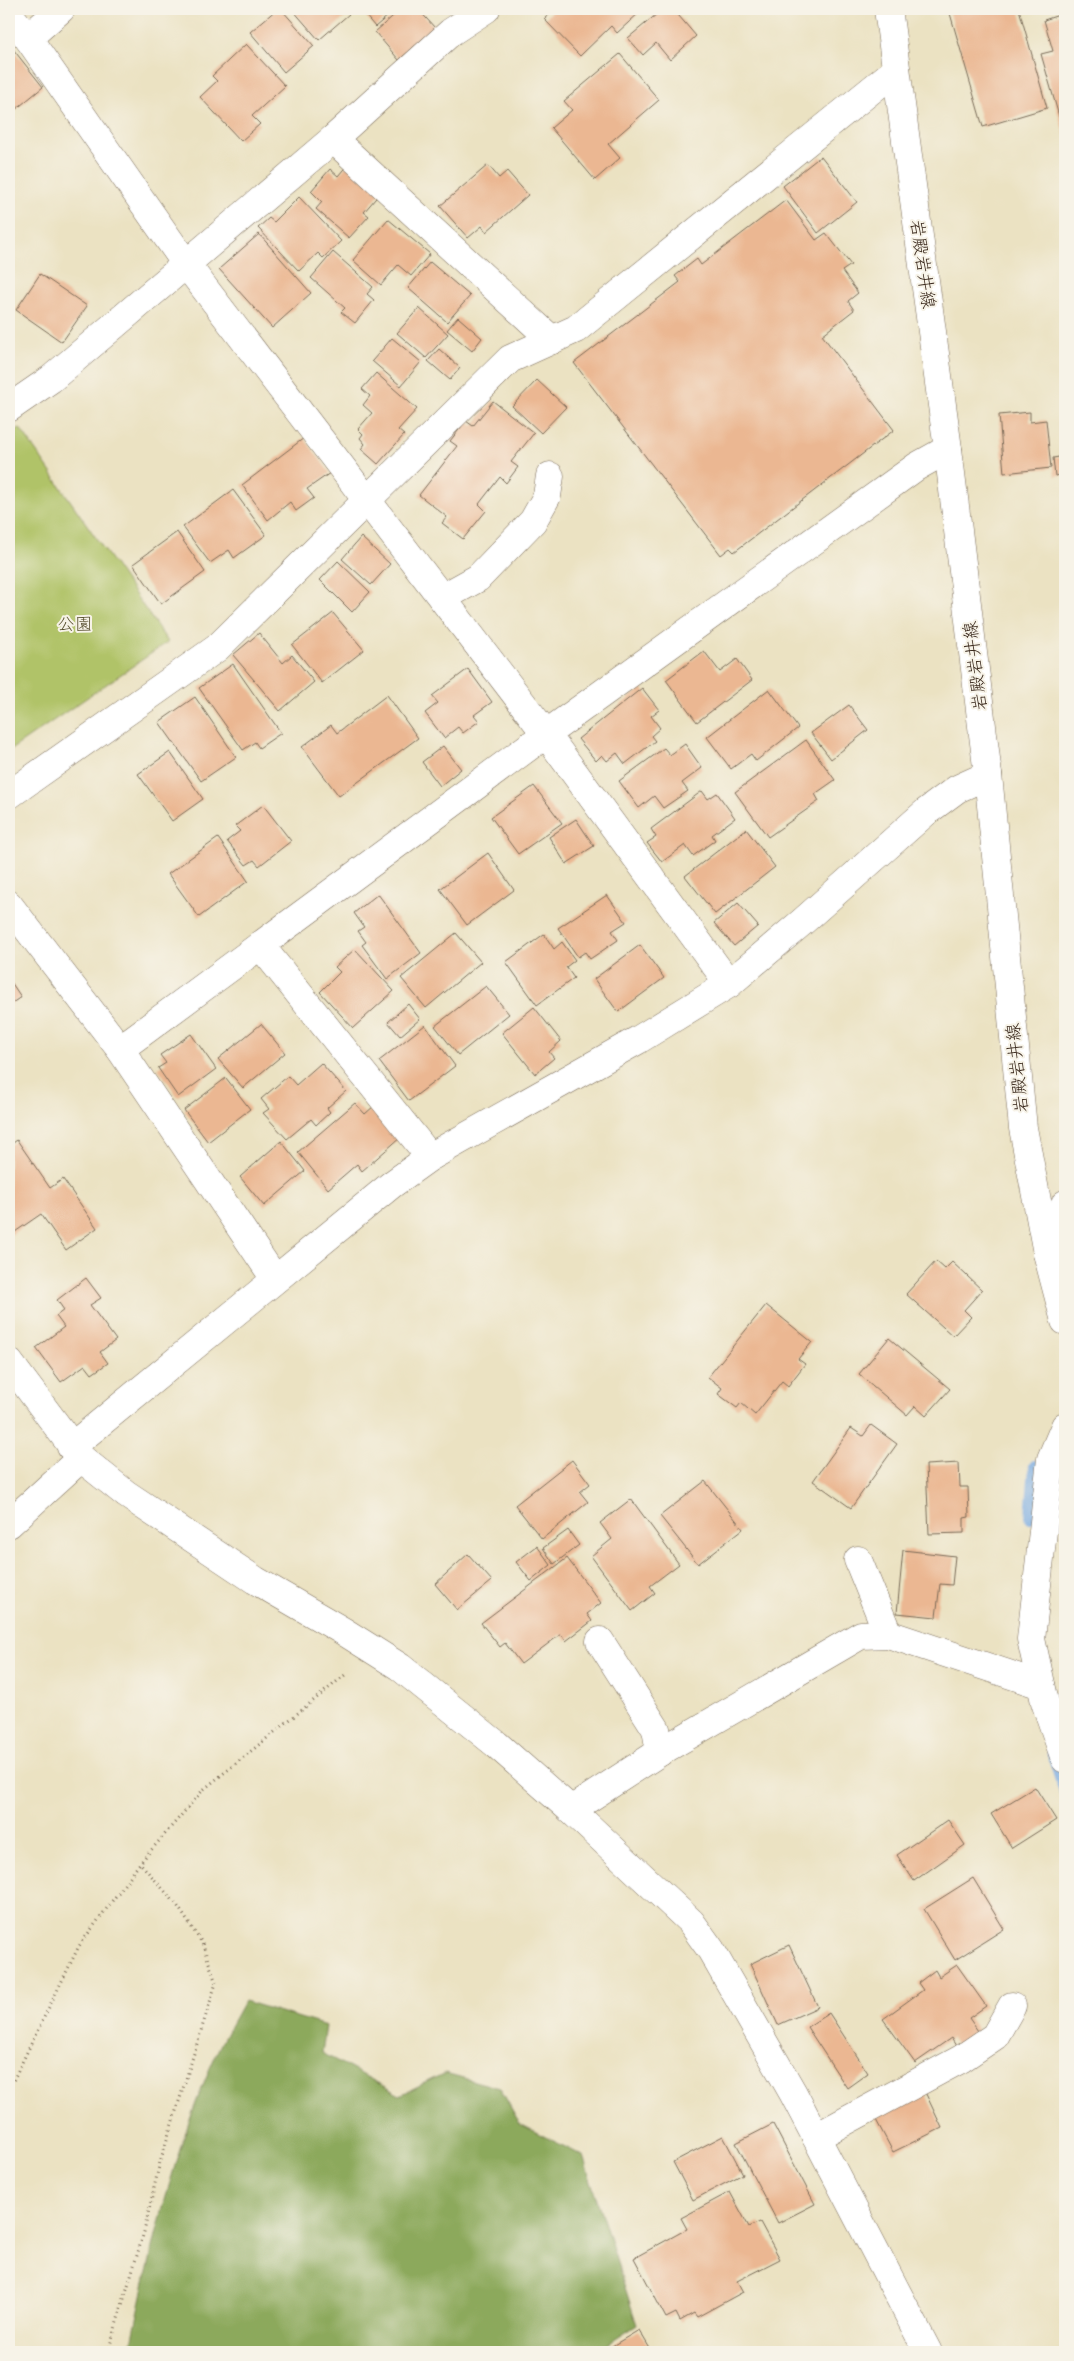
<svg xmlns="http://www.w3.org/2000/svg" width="1074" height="2361" font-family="'Architects Daughter','Klee One',sans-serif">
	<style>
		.green { fill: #b0c367; stroke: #767642 }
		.forest { fill: #8ca95c; stroke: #646a3d }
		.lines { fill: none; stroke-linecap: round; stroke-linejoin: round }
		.stream { stroke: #74a8e1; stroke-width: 12 }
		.building { fill: #ebb792 }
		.minor-casing { stroke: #796a57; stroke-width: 29 }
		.major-casing { stroke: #796a57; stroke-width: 29 }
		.path { stroke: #796a57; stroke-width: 3; stroke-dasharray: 1 4; stroke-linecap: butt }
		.minor { stroke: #fff; stroke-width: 28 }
		.major { stroke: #fff; stroke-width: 28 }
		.labels { text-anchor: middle; stroke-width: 4; stroke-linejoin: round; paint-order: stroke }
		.street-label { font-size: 18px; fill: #3b2a1e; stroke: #f7f3e8 }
		.park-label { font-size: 18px; fill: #585030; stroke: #f7f3e8 }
	</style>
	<rect width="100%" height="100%" fill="#f7f3e8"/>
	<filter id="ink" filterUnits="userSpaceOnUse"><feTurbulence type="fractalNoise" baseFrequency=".02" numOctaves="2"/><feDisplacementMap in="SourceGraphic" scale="10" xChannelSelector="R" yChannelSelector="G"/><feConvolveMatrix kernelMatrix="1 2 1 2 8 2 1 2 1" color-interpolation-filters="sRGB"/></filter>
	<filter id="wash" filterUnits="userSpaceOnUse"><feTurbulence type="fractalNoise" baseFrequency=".0096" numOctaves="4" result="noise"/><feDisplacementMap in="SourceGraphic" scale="20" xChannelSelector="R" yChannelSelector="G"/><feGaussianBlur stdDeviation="1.12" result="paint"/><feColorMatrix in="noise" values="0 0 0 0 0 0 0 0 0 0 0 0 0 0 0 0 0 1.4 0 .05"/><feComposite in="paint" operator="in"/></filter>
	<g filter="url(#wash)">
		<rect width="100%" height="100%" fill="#ebe2c2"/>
		<path class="green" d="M20 428 168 642 9 751V433Z"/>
		<path class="forest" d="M244 2001 326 2026 322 2053 400 2095 445 2073 500 2088 520 2124 583 2156 637 2325 596 2352H130C151 2250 174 2147 217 2052 225 2034 235 2018 244 2001Z"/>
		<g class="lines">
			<g class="stream">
				<path d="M1031 1518 1035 1466"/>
				<path d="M1053 1754 1065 1792"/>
			</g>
		</g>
		<g id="blocks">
			<g class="building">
				<path d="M277 9H281L314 46 284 72 250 32Z"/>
				<path d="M292 9H344L349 14 319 40Z"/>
				<path d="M360 9H396L375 27Z"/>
				<path d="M401 9H418L435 28 399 60 375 32Z"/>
				<path d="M555 9H637L640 12 617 33 611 26 580 56 544 19Z"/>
				<path d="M663 9H673L696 36 670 60 656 43 643 55 628 38Z"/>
				<path d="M954 9H1019L1047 108 983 127 949 10Z"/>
				<path d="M1065 13V137L1041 54 1053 51 1044 20Z"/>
				<path d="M9 44 43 87 9 115Z"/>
				<path d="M246 44 285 86 252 116 260 124 241 141 200 97 217 81 212 76Z"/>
				<path d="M620 54 659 100 608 144 620 158 595 180 551 128 572 110 564 101Z"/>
				<path d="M821 156 857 202 818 233 783 186Z"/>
				<path d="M348 164 381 192 364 212 369 216 349 238 316 209 322 202 311 191 330 169 338 176Z"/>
				<path d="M488 165 499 178 507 171 528 195 486 232 482 226 468 238 440 206Z"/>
				<path d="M299 197 341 241 323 258 318 253 299 271 258 228 269 218 274 222Z"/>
				<path d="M786 200 816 240 826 233 851 265 842 271 858 293 848 301 854 310 822 335 894 430 734 552 730 548 721 555 574 363 680 282 675 276 697 259 701 265Z"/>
				<path d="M388 219 430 254 411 276 398 265 381 285 353 260Z"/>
				<path d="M259 234 311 293 272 328 219 269Z"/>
				<path d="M333 252 373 287 367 294 374 300 355 323 341 312 345 308 311 278Z"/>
				<path d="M430 262 470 296 447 322 408 288Z"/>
				<path d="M40 274 87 306 62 342 16 310Z"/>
				<path d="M419 308 448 334 426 358 397 333Z"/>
				<path d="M458 317 482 338 472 351 447 330Z"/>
				<path d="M392 338 421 362 401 386 372 361Z"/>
				<path d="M439 349 460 368 450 380 428 361Z"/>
				<path d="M376 373 417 409 398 430 404 435 378 464 361 449 365 444 360 438 363 434 358 429 372 413 363 405 370 396 362 389Z"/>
				<path d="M537 380 566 407 541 433 512 406Z"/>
				<path d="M493 401 534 433 511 462 518 467 506 483 500 477 479 504 486 511 463 539 442 523 447 517 419 495 457 446 450 441 466 421 473 426Z"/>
				<path d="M1030 412V422L1046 420 1051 468 1004 473 999 415Z"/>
				<path d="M304 438 330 473 307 489 314 498 296 511 290 502 268 520 242 485Z"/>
				<path d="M1065 456V474L1055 476 1053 458Z"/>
				<path d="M233 490 266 535 234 558 229 550 210 563 183 527Z"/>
				<path d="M177 532 205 572 161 604 133 564Z"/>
				<path d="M361 537 390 564 371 585 342 559Z"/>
				<path d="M338 561 370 592 352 612 320 580Z"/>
				<path d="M333 613 364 650 322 683 292 645Z"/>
				<path d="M259 633 283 663 292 655 314 682 280 711 233 655Z"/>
				<path d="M704 651 720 672 737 659 752 680 697 722 666 680Z"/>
				<path d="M233 664 281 733 259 748 255 742 243 750 199 688Z"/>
				<path d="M468 669 492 702 474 715 479 721 463 733 458 727 444 738 425 713 438 703 432 696Z"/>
				<path d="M642 688 659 710 651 716 660 728 651 736 655 741 625 764 617 753 607 761 602 755 596 761 578 739Z"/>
				<path d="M769 689 798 728 756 761 751 754 731 769 707 737Z"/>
				<path d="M387 695 418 738 339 796 302 747 331 725 337 733Z"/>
				<path d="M195 697 236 757 201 781 159 722Z"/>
				<path d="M849 705 868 730 831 759 811 733Z"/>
				<path d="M806 740 835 780 815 794 819 801 768 837 735 792Z"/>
				<path d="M685 744 702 768 682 783 688 791 663 808 654 796 639 808 619 781 664 748 670 755Z"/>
				<path d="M443 746 461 769 440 786 422 762Z"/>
				<path d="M170 752 203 799 172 821 138 774Z"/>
				<path d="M534 786 562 823 518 854 491 817Z"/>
				<path d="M702 791 708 799 717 793 735 818 712 835 715 840 693 856 685 845 662 862 647 843 656 837 651 829Z"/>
				<path d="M263 805 291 841 259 866 254 860 246 865 227 841 240 831 235 826Z"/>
				<path d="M576 819 594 846 566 864 549 837Z"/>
				<path d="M746 829 775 867 715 914 685 876Z"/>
				<path d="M218 838 248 881 199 917 168 874Z"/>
				<path d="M488 853 514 890 467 925 440 889Z"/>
				<path d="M378 894 421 953 387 979 362 945 366 942 358 931 364 927 354 913Z"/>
				<path d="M607 895 626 922 612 931 618 940 590 959 585 952 578 957 558 928Z"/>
				<path d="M738 903 758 926 734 946 714 923Z"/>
				<path d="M456 933 481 962 426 1008 401 978Z"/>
				<path d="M544 934 554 949 562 942 575 960 566 967 574 978 537 1005 506 962Z"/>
				<path d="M640 945 664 978 618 1012 594 979Z"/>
				<path d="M355 949 394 991 353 1028 320 992 340 972 335 967Z"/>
				<path d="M9 979 21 997 9 1005Z"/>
				<path d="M486 986 509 1014 458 1055 435 1026Z"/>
				<path d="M408 1004 420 1019 400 1036 388 1022Z"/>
				<path d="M534 1007 561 1041 549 1052 554 1058 535 1074 502 1033Z"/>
				<path d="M261 1024 285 1053 243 1088 218 1059Z"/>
				<path d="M425 1025 455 1066 409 1101 379 1061Z"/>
				<path d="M191 1034 216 1069 178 1097 158 1068 166 1063 160 1055Z"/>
				<path d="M321 1063 346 1091 327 1108 330 1112 316 1125 311 1119 287 1139 263 1113 269 1109 261 1099 288 1076 296 1085Z"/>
				<path d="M226 1078 250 1109 208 1142 184 1110Z"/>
				<path d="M355 1103 365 1114 374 1106 401 1137 362 1171 357 1164 328 1189 298 1152Z"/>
				<path d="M17 1140 50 1188 63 1179 97 1228 66 1250 41 1214 9 1236V1146Z"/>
				<path d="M281 1141 305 1171 264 1206 240 1177Z"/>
				<path d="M936 1261 945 1269 952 1262 982 1290 964 1310 971 1317 953 1336 906 1294Z"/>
				<path d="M86 1278 101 1298 90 1305 116 1340 100 1352 108 1363 92 1374 85 1365 61 1382 36 1348 64 1327 56 1316 64 1310 57 1300Z"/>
				<path d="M766 1305 812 1342 798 1359 805 1364 788 1386 782 1381 755 1415 741 1403 737 1408 718 1394 722 1388 708 1377Z"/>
				<path d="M889 1338 950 1389 926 1416 915 1406 907 1415 859 1374Z"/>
				<path d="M871 1425 897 1444 851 1508 813 1481 851 1428 863 1436Z"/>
				<path d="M572 1460 590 1484 580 1492 588 1502 542 1539 515 1505Z"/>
				<path d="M959 1463 960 1487H968L969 1517 964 1518V1533L929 1534 926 1465Z"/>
				<path d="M705 1481 743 1529 698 1564 660 1516Z"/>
				<path d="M631 1499 679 1564 650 1586 655 1593 632 1611 591 1556 612 1539 600 1523Z"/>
				<path d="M568 1530 579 1545 554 1564 543 1548Z"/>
				<path d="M537 1546 551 1565 531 1581 516 1562Z"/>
				<path d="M903 1550 955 1556 952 1585 940 1584 936 1617 897 1613Z"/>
				<path d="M468 1554 492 1581 457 1610 435 1584Z"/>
				<path d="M567 1558 601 1603 587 1614 592 1621 566 1641 561 1634 521 1664 505 1643 500 1647 481 1623Z"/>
				<path d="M1035 1787 1056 1820 1012 1848 991 1814Z"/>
				<path d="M948 1820 965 1845 914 1881 897 1855Z"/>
				<path d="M973 1878 1004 1929 955 1960 924 1909Z"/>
				<path d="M789 1945 818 2007 778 2025 750 1964Z"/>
				<path d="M957 1965 986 2006 969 2018 978 2031 956 2046 951 2038 915 2063 883 2019 923 1990 918 1983 935 1970 939 1977Z"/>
				<path d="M829 2013 868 2073 847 2088 807 2027Z"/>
				<path d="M925 2092 942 2128 893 2152 875 2118Z"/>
				<path d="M773 2124 815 2204 778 2223 736 2143Z"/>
				<path d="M723 2136 743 2174 693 2200 673 2162Z"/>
				<path d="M730 2192 749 2227 760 2222 780 2259 737 2281 743 2292 697 2317 694 2313 680 2321 676 2313 666 2318 634 2258 687 2229 681 2218Z"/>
				<path d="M639 2330 652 2352H602Z"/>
			</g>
		</g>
	</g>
	<g filter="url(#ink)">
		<use href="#blocks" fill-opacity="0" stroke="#796a57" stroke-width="1"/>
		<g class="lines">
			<defs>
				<g id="minor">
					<path d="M9 14 28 38 186 264 546 734 729 984"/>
					<path d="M28 38 61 9"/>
					<path d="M333 139 552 340"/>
					<path d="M9 408 51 379 333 139 451 32 486 9"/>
					<path d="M442 598 478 578 533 521 547 496 550 476"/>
					<path d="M9 795 217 648 510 359 576 329 896 70"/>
					<path d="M9 905 120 1049 275 1279"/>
					<path d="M260 945 430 1157"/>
					<path d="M120 1049 546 734 916 467 948 449"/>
					<path d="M1047 1253 1065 1204"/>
					<path d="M9 1362 81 1458 126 1494 255 1580 343 1631 400 1667 496 1744 571 1810 691 1922 711 1950 793 2093 928 2352"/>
					<path d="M1065 1426 1051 1459 1031 1639 1045 1702 1065 1759"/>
					<path d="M71 1447 391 1185 430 1157 638 1040 729 984 801 923 926 812 957 789 988 775"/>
					<path d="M9 1524 81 1458"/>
					<path d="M858 1560 888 1634"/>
					<path d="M600 1641 656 1729 660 1752"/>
					<path d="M571 1810 660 1752 861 1635 888 1634 1041 1685"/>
					<path d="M816 2137 961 2059 995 2036 1012 2006"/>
				</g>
				<path id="major" d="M888 9 948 449 988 775 1023 1128 1047 1253 1065 1321"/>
			</defs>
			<use href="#minor" class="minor-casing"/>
			<use href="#major" class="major-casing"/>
			<g class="path">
				<path d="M9 2089 79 1946 140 1863 203 1790 345 1675"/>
				<path d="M108 2352 144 2232 160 2162 216 1983 202 1943 177 1905 140 1863"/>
			</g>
			<use href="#minor" class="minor"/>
			<use href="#major" class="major"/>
		</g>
	</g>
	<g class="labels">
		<g class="street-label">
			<text transform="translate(923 264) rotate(82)" y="6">岩殿岩井線</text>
			<text transform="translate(975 666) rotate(-97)" y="6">岩殿岩井線</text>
			<text transform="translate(1017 1068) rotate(-96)" y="6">岩殿岩井線</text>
		</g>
		<g class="park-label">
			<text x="75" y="630">公園</text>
		</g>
	</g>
	<rect width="1074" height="2361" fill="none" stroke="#f7f3e8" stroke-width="30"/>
</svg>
